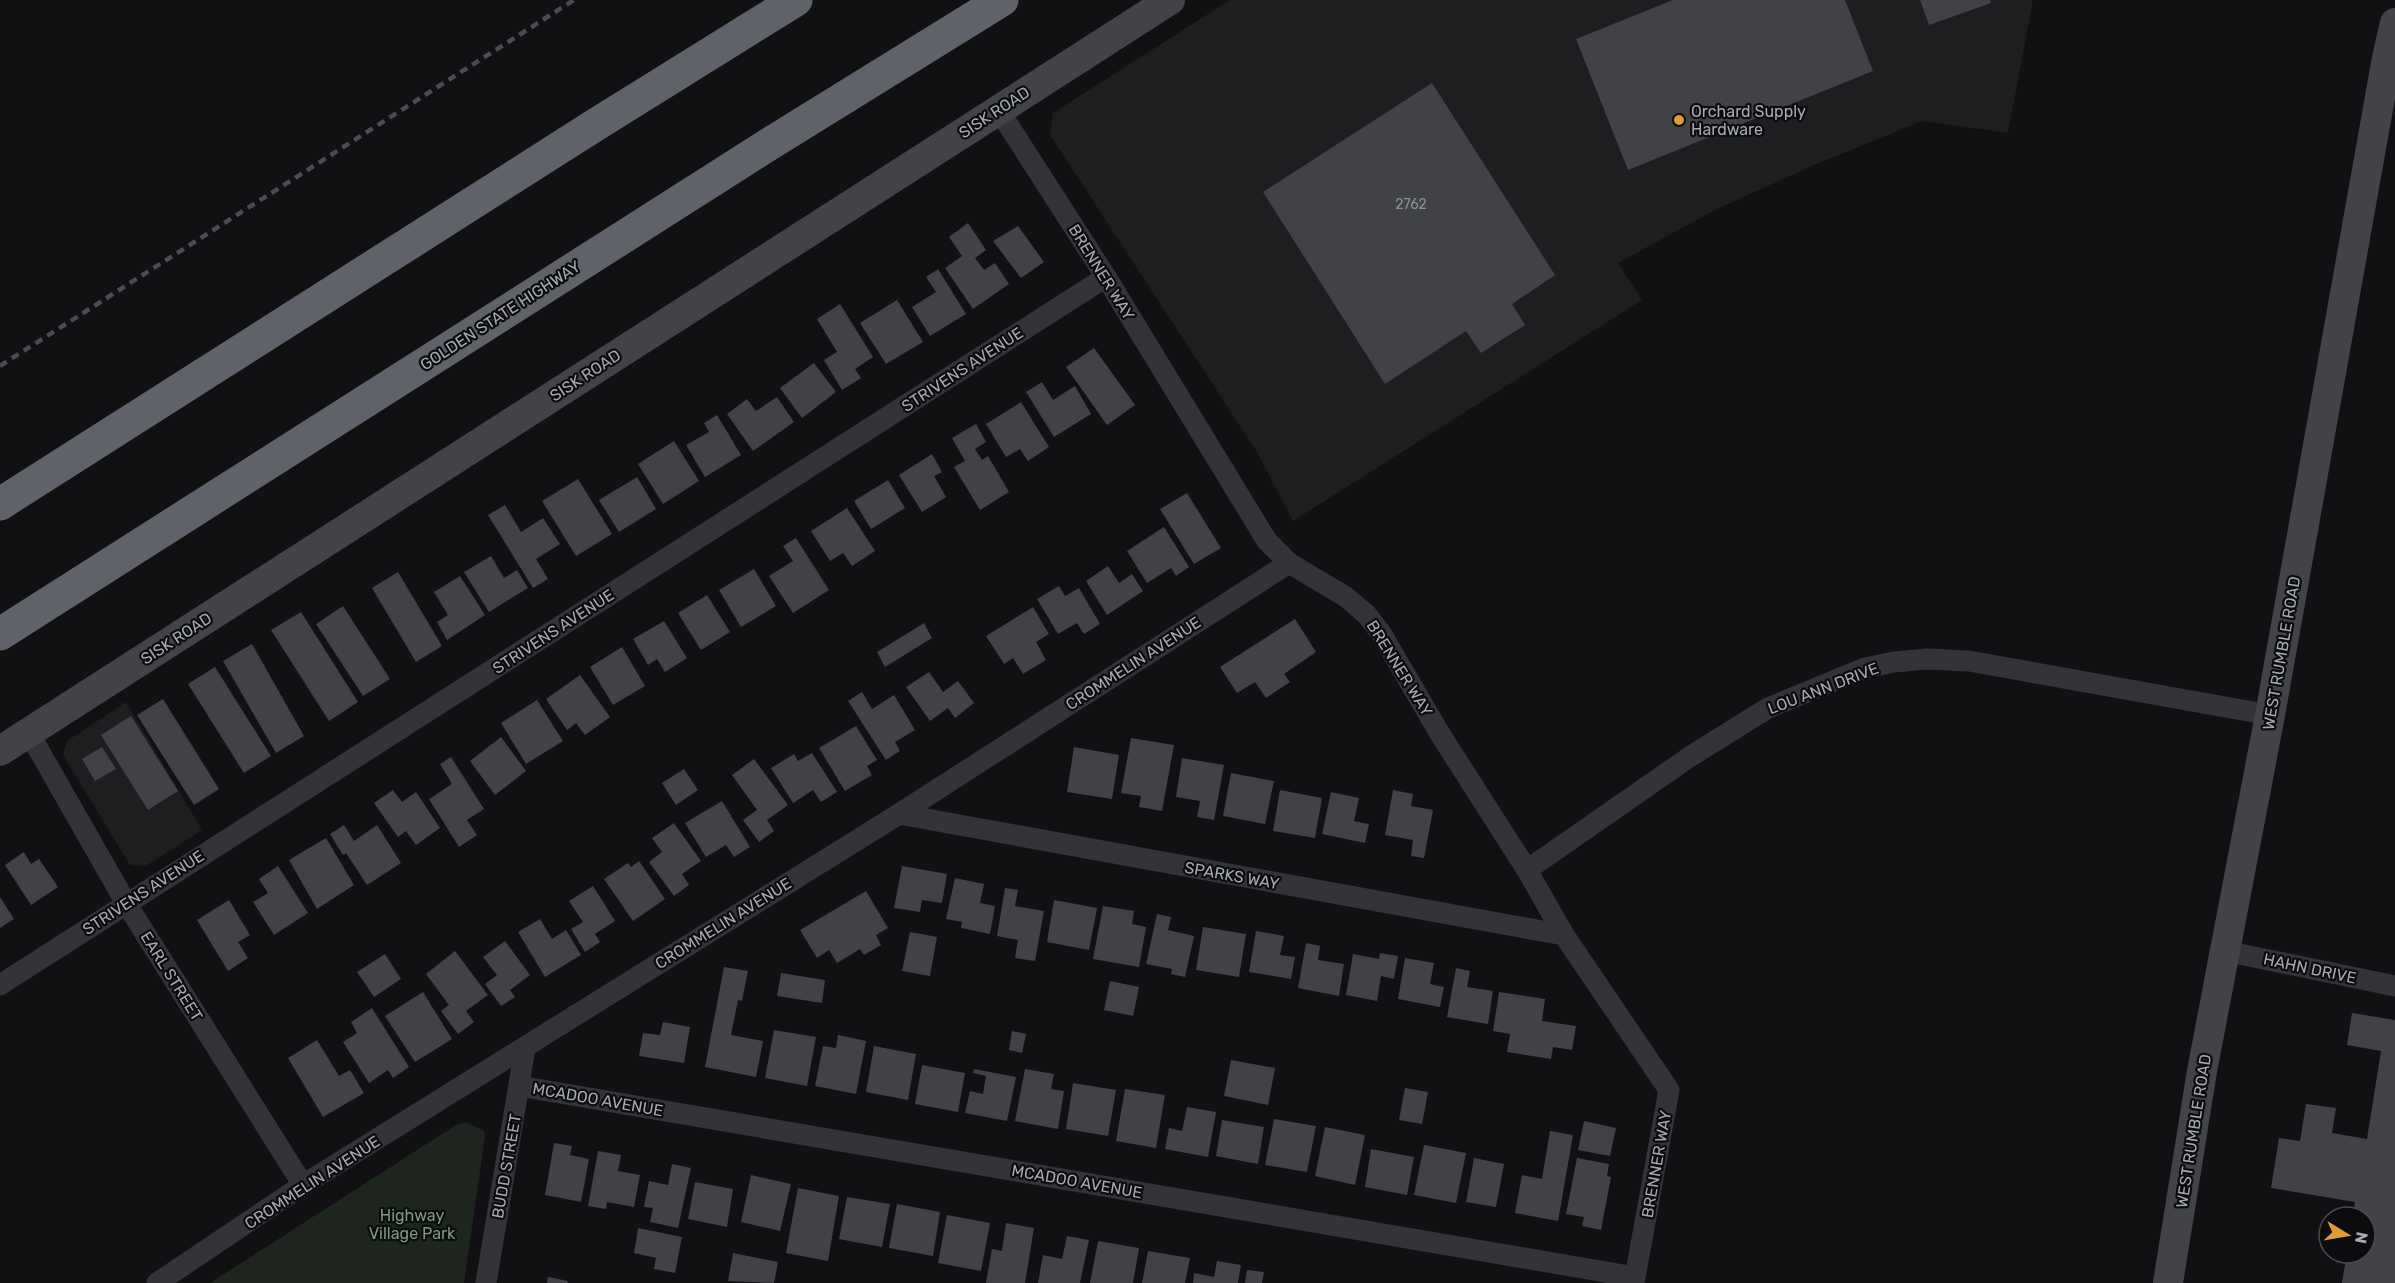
<svg xmlns="http://www.w3.org/2000/svg" width="2395" height="1283" font-family="Rubik,sans-serif">
	<style>
		.built { fill: #1d1e1f }
		.green { fill: #1e251e }
		.building { fill: #404246 }
		.lines { fill: none; stroke-linecap: round; stroke-linejoin: round }
		.street { stroke: #333437; stroke-width: 21 }
		.secondary { stroke: #414347; stroke-width: 30 }
		.highway { stroke: #5f6268; stroke-width: 33 }
		.rail { stroke: #4a4c50; stroke-width: 4.5; stroke-dasharray: 8 6; stroke-linecap: butt }
		.poi-dot { fill: #e09b3c; stroke: #0c0c0e; stroke-width: 2 }
		.labels { text-anchor: middle; stroke-width: 4.5; stroke-linejoin: round; paint-order: stroke }
		.number-label { font-size: 14px; fill: #8b8f97 }
		.poi-label { font-size: 16px; fill: #a4a9b2; stroke: #0c0c0e; text-anchor: start }
		.street-label { font-size: 16px; fill: #a4a9b2; stroke: #0c0c0e }
		.park-label { font-size: 16px; fill: #7d9b7c; stroke: #0c0c0e }
	</style>
	<rect width="100%" height="100%" fill="#111113"/>
	<g class="built">
		<path d="M1230 0H2033L2008 133 1922 121 1814 165 1715 210 1618 263 1642 300 1293 521 1257 452 1050 135 1053 113Z"/>
		<path d="M126 702 202 830 146 866 130 865 63 755 67 741Z"/>
	</g>
	<path class="green" d="M465 1122 483 1130 485 1136 464 1283H210L456 1125Z"/>
	<g class="building">
		<path d="M1673 0H1845L1873 71 1628 170 1576 39Z"/>
		<path d="M1920 0H1990L1991 3 1929 25Z"/>
		<path d="M1432 83 1555 275 1512 304 1525 325 1481 353 1466 331 1385 384 1263 192Z"/>
		<path d="M968 223 986 250 975 258 984 270 995 263 1009 284 973 309 945 268 962 256 949 237Z"/>
		<path d="M1018 226 1044 262 1021 278 993 241Z"/>
		<path d="M938 269 966 314 930 336 912 307 936 292 926 277Z"/>
		<path d="M897 300 923 342 886 364 860 323Z"/>
		<path d="M840 304 873 357 855 369 861 378 842 390 824 360 837 352 817 319Z"/>
		<path d="M1094 348 1135 405 1107 425 1066 367Z"/>
		<path d="M814 363 836 392 802 418 780 388Z"/>
		<path d="M1042 382 1053 400 1075 386 1091 414 1054 437 1026 392Z"/>
		<path d="M777 397 794 422 753 451 727 414 747 399 756 411Z"/>
		<path d="M1021 402 1049 447 1028 461 1020 449 1006 457 986 424Z"/>
		<path d="M717 415 741 455 705 477 686 445 709 432 704 423Z"/>
		<path d="M976 424 986 442 975 449 982 460 988 456 1009 492 980 510 954 467 965 461 952 438Z"/>
		<path d="M674 441 699 481 663 504 638 464Z"/>
		<path d="M932 454 942 472 934 476 946 497 922 512 899 475Z"/>
		<path d="M637 477 656 509 619 532 599 500Z"/>
		<path d="M578 479 612 534 576 556 542 501Z"/>
		<path d="M888 480 905 508 871 529 854 501Z"/>
		<path d="M1187 493 1221 548 1194 564 1160 509Z"/>
		<path d="M505 505 521 532 543 518 560 544 536 559 548 579 533 588 488 515Z"/>
		<path d="M847 508 875 551 852 566 843 553 830 561 811 531Z"/>
		<path d="M1164 527 1189 567 1176 576 1171 568 1147 583 1127 551Z"/>
		<path d="M796 538 829 590 793 613 769 576 793 561 783 546Z"/>
		<path d="M491 556 504 578 517 570 528 588 489 612 464 572Z"/>
		<path d="M1108 566 1119 583 1132 574 1143 591 1107 615 1086 581Z"/>
		<path d="M754 569 776 606 741 627 719 590Z"/>
		<path d="M398 572 442 646 416 662 372 588Z"/>
		<path d="M460 576 485 615 447 640 437 622 448 615 434 592Z"/>
		<path d="M1059 586 1065 596 1079 588 1100 624 1084 634 1077 623 1058 634 1037 599Z"/>
		<path d="M707 595 730 632 701 650 678 613Z"/>
		<path d="M343 606 390 679 363 696 316 624Z"/>
		<path d="M1033 607 1049 634 1036 642 1046 660 1023 674 1013 658 1004 664 986 636Z"/>
		<path d="M301 612 358 702 329 721 271 630Z"/>
		<path d="M1295 619 1316 652 1284 674 1290 682 1266 698 1255 682 1237 693 1220 667Z"/>
		<path d="M664 621 687 658 665 672 657 659 648 665 633 639Z"/>
		<path d="M924 623 932 638 885 667 877 652Z"/>
		<path d="M252 644 304 736 276 753 223 661Z"/>
		<path d="M622 647 645 686 613 705 590 667Z"/>
		<path d="M215 667 271 756 244 773 188 684Z"/>
		<path d="M929 672 943 692 958 681 974 703 955 718 948 708 930 721 906 687Z"/>
		<path d="M580 675 610 717 585 735 576 723 567 730 546 699Z"/>
		<path d="M862 692 872 709 894 695 915 730 895 742 900 751 886 760 848 701Z"/>
		<path d="M163 699 219 789 194 805 137 715Z"/>
		<path d="M537 700 563 741 526 764 501 723Z"/>
		<path d="M131 716 178 791 148 810 101 735Z"/>
		<path d="M856 726 877 760 867 766 872 775 845 791 819 748Z"/>
		<path d="M501 737 526 771 495 795 470 761Z"/>
		<path d="M1131 738 1174 745 1162 811 1139 807 1141 796 1121 793Z"/>
		<path d="M102 747 116 769 95 781 82 759Z"/>
		<path d="M1074 747 1119 755 1112 799 1067 792Z"/>
		<path d="M812 753 837 792 821 802 813 790 793 803 771 768 794 754 798 761Z"/>
		<path d="M451 757 484 809 467 820 477 835 459 847 429 799 452 784 440 764Z"/>
		<path d="M1182 758 1224 765 1214 820 1197 817 1200 801 1176 797Z"/>
		<path d="M754 759 788 805 767 820 774 831 759 842 743 820 757 810 732 775Z"/>
		<path d="M684 769 698 790 676 805 662 783Z"/>
		<path d="M1231 773 1274 781 1265 824 1223 816Z"/>
		<path d="M393 790 402 802 416 792 440 828 416 845 406 831 398 837 374 803Z"/>
		<path d="M1280 790 1322 798 1315 838 1273 831Z"/>
		<path d="M1393 790 1413 794 1411 806 1433 810 1424 858 1411 856 1413 840 1385 835Z"/>
		<path d="M1331 792 1359 798 1354 821 1369 824 1365 843 1322 834Z"/>
		<path d="M722 801 750 847 734 857 726 845 706 857 685 823Z"/>
		<path d="M674 823 701 861 682 874 689 885 674 896 649 862 662 852 652 838Z"/>
		<path d="M344 825 354 841 377 825 401 863 367 885 346 853 343 855 330 834Z"/>
		<path d="M326 838 354 885 317 909 289 860Z"/>
		<path d="M24 852 31 864 39 859 58 887 31 905 5 865Z"/>
		<path d="M639 861 665 899 633 921 604 879 628 863 631 867Z"/>
		<path d="M278 866 308 913 274 935 253 902 268 893 259 879Z"/>
		<path d="M902 866 947 874 942 903 922 900 920 912 894 908Z"/>
		<path d="M955 878 984 884 980 903 995 906 990 934 961 928 962 922 946 919Z"/>
		<path d="M593 886 615 921 595 934 600 942 585 952 571 929 583 922 569 901Z"/>
		<path d="M1005 888 1018 890 1015 906 1044 911 1035 961 1015 958 1018 940 997 936Z"/>
		<path d="M866 891 888 928 876 935 881 945 864 955 860 949 837 963 829 950 817 958 800 930Z"/>
		<path d="M0 897 14 919 0 928Z"/>
		<path d="M229 900 250 935 238 942 248 958 228 971 197 920Z"/>
		<path d="M1054 900 1097 908 1089 950 1047 942Z"/>
		<path d="M1103 906 1134 911 1132 924 1146 927 1139 967 1093 959Z"/>
		<path d="M1157 914 1171 917 1168 930 1194 936 1185 977 1171 974 1172 969 1146 964Z"/>
		<path d="M540 919 552 939 566 930 581 955 545 977 518 932Z"/>
		<path d="M1203 927 1246 934 1239 977 1196 970Z"/>
		<path d="M1256 931 1284 936 1280 955 1295 957 1291 979 1249 972Z"/>
		<path d="M910 932 937 937 930 976 902 971Z"/>
		<path d="M505 941 530 975 510 990 515 997 501 1006 485 984 497 975 483 957Z"/>
		<path d="M1306 943 1320 946 1318 960 1344 964 1339 996 1298 988Z"/>
		<path d="M455 951 488 995 466 1011 474 1022 458 1034 441 1011 449 1005 426 974Z"/>
		<path d="M1380 953 1398 956 1394 979 1381 976 1377 1001 1346 995 1353 954 1379 959Z"/>
		<path d="M385 954 401 979 374 997 357 972Z"/>
		<path d="M1405 958 1434 963 1430 984 1444 987 1440 1007 1398 999Z"/>
		<path d="M724 967 748 971 742 1001 738 1000 731 1035 763 1041 756 1077 705 1067Z"/>
		<path d="M1456 968 1470 971 1467 987 1493 991 1488 1024 1447 1017Z"/>
		<path d="M781 973 825 980 822 1003 777 996Z"/>
		<path d="M1110 981 1139 987 1133 1016 1104 1010Z"/>
		<path d="M423 992 452 1039 415 1062 385 1016Z"/>
		<path d="M1499 992 1545 999 1542 1021 1576 1026 1572 1050 1553 1047 1551 1059 1507 1052 1510 1034 1493 1031Z"/>
		<path d="M372 1008 409 1067 393 1078 388 1070 369 1083 343 1042 357 1033 351 1022Z"/>
		<path d="M2352 1013 2395 1020V1283H2342L2347 1253H2365V1217H2353L2355 1202 2271 1188 2279 1138 2300 1141 2306 1104 2336 1108 2332 1133 2367 1139 2381 1051 2347 1045Z"/>
		<path d="M663 1022 690 1027 684 1063 639 1056 643 1033 660 1035Z"/>
		<path d="M774 1030 816 1037 807 1086 765 1078Z"/>
		<path d="M1012 1031 1026 1034 1022 1053 1009 1050Z"/>
		<path d="M838 1035 866 1041 856 1094 815 1086 823 1046 836 1048Z"/>
		<path d="M317 1040 339 1076 350 1070 364 1093 323 1117 288 1058Z"/>
		<path d="M874 1046 916 1054 908 1100 866 1092Z"/>
		<path d="M1231 1060 1275 1068 1268 1105 1224 1096Z"/>
		<path d="M922 1065 965 1073 958 1112 915 1104Z"/>
		<path d="M974 1069 1016 1077 1007 1121 965 1113 970 1091 983 1094 986 1076 973 1073Z"/>
		<path d="M1025 1069 1054 1074 1051 1089 1064 1091 1058 1129 1015 1121Z"/>
		<path d="M1073 1083 1116 1090 1108 1136 1066 1129Z"/>
		<path d="M1405 1088 1428 1092 1422 1124 1399 1120Z"/>
		<path d="M1125 1089 1165 1095 1156 1148 1116 1141Z"/>
		<path d="M1187 1107 1216 1112 1208 1157 1165 1149 1169 1128 1182 1131Z"/>
		<path d="M1274 1119 1316 1126 1307 1172 1265 1165Z"/>
		<path d="M1222 1120 1264 1127 1258 1164 1216 1156Z"/>
		<path d="M1584 1121 1616 1128 1610 1156 1578 1150Z"/>
		<path d="M1325 1127 1365 1135 1355 1185 1315 1176Z"/>
		<path d="M1550 1131 1573 1135 1558 1221 1515 1213 1522 1175 1542 1179Z"/>
		<path d="M554 1143 572 1146 570 1155 589 1159 581 1202 545 1195Z"/>
		<path d="M1424 1145 1466 1153 1456 1203 1414 1195Z"/>
		<path d="M1371 1149 1414 1157 1407 1195 1365 1187Z"/>
		<path d="M598 1151 621 1155 618 1171 640 1175 634 1207 607 1202 606 1209 588 1206Z"/>
		<path d="M1474 1158 1504 1164 1496 1207 1466 1202Z"/>
		<path d="M1577 1158 1609 1164 1607 1176 1611 1177 1601 1230 1582 1226 1584 1217 1566 1214Z"/>
		<path d="M672 1164 691 1168 678 1228 650 1222 653 1208 644 1207 649 1181 668 1185Z"/>
		<path d="M751 1175 791 1184 780 1231 741 1222Z"/>
		<path d="M695 1182 733 1189 727 1227 688 1219Z"/>
		<path d="M798 1188 839 1196 828 1261 786 1253Z"/>
		<path d="M847 1197 890 1204 882 1247 839 1239Z"/>
		<path d="M897 1204 940 1212 933 1256 889 1248Z"/>
		<path d="M947 1215 990 1223 981 1271 938 1263Z"/>
		<path d="M1006 1223 1034 1228 1025 1283H986L992 1249 1002 1251Z"/>
		<path d="M638 1228 682 1237 675 1273 654 1269 656 1258 634 1253Z"/>
		<path d="M1067 1236 1089 1240 1080 1283H1038L1043 1255 1062 1259Z"/>
		<path d="M1098 1241 1139 1248 1133 1283H1090Z"/>
		<path d="M1148 1251 1190 1258 1185 1283H1142Z"/>
		<path d="M733 1253 778 1262 774 1283 728 1281Z"/>
		<path d="M1217 1261 1241 1265 1238 1283H1193L1194 1273 1214 1277Z"/>
		<path d="M1247 1270 1264 1272 1262 1283H1245Z"/>
		<path d="M548 1277 568 1281 567 1283H547Z"/>
	</g>
	<g class="lines">
		<g class="street">
			<path d="M998 109 1106 277 1267 541 1289 563 1346 597 1366 614 1381 633 1440 734 1527 870 1564 935 1669 1090 1634 1283"/>
			<path d="M29 733 126 903 303 1185"/>
			<path d="M899 814 1564 935"/>
			<path d="M1527 870 1691 756 1768 708 1865 668 1894 662 1927 659 1969 661 2270 715"/>
			<path d="M2225 951 2395 986"/>
			<path d="M0 985 1106 277"/>
			<path d="M519 1086 1635 1277"/>
			<path d="M157 1283 303 1185 899 814 1289 563"/>
			<path d="M486 1283 525 1048"/>
		</g>
		<g class="secondary">
			<path d="M0 751 1170 0"/>
			<path d="M2168 1283 2202 1071 2270 715 2387 58 2395 23"/>
		</g>
		<g class="highway">
			<path d="M0 504 592 127 796 0"/>
			<path d="M0 634 771 143 1002 0"/>
		</g>
		<path class="rail" d="M0 366 574 0"/>
	</g>
	<circle class="poi-dot" cx="1679" cy="120" r="6"/>
	<g class="labels">
		<g class="number-label">
			<text x="1411" y="209">2762</text>
		</g>
		<g class="poi-label">
			<text x="1691" y="117">Orchard Supply<tspan x="1691" dy="18">Hardware</tspan></text>
		</g>
		<g class="street-label">
			<text transform="translate(994 112) rotate(-33)" y="6">SISK ROAD</text>
			<text transform="translate(1102 272) rotate(58)" y="6">BRENNER WAY</text>
			<text transform="translate(500 315) rotate(-33)" y="6">GOLDEN STATE HIGHWAY</text>
			<text transform="translate(962 369) rotate(-33)" y="6">STRIVENS AVENUE</text>
			<text transform="translate(585 375) rotate(-33)" y="6">SISK ROAD</text>
			<text transform="translate(553 631) rotate(-33)" y="6">STRIVENS AVENUE</text>
			<text transform="translate(176 638) rotate(-33)" y="6">SISK ROAD</text>
			<text transform="translate(2281 653) rotate(-80)" y="6">WEST RUMBLE ROAD</text>
			<text transform="translate(1133 663) rotate(-33)" y="6">CROMMELIN AVENUE</text>
			<text transform="translate(1400 668) rotate(58)" y="6">BRENNER WAY</text>
			<text transform="translate(1823 688) rotate(-21)" y="6">LOU ANN DRIVE</text>
			<text transform="translate(1232 875) rotate(10)" y="6">SPARKS WAY</text>
			<text transform="translate(143 892) rotate(-33)" y="6">STRIVENS AVENUE</text>
			<text transform="translate(723 923) rotate(-32)" y="6">CROMMELIN AVENUE</text>
			<text transform="translate(2310 968) rotate(12)" y="6">HAHN DRIVE</text>
			<text transform="translate(172 976) rotate(58)" y="6">EARL STREET</text>
			<text transform="translate(598 1099) rotate(10)" y="6">MCADOO AVENUE</text>
			<text transform="translate(2193 1131) rotate(-81)" y="6">WEST RUMBLE ROAD</text>
			<text transform="translate(1656 1164) rotate(-80)" y="6">BRENNER WAY</text>
			<text transform="translate(506 1166) rotate(-80)" y="6">BUDD STREET</text>
			<text transform="translate(1077 1181) rotate(10)" y="6">MCADOO AVENUE</text>
			<text transform="translate(312 1182) rotate(-33)" y="6">CROMMELIN AVENUE</text>
		</g>
		<g class="park-label">
			<text x="412" y="1221">Highway<tspan x="412" dy="18">Village Park</tspan></text>
		</g>
	</g>
	<g transform="translate(2347 1235) rotate(101)"><circle r="28" fill="#0c0c0e" stroke="#494b50" stroke-width="1.5"/>
	<path d="M0-4.5L10 22L0 15L-10 22Z" fill="#e09b3c"/>
	<text y="-9" font-size="16" font-weight="bold" text-anchor="middle" fill="#a4a9b2">N</text>
	</g>
</svg>
